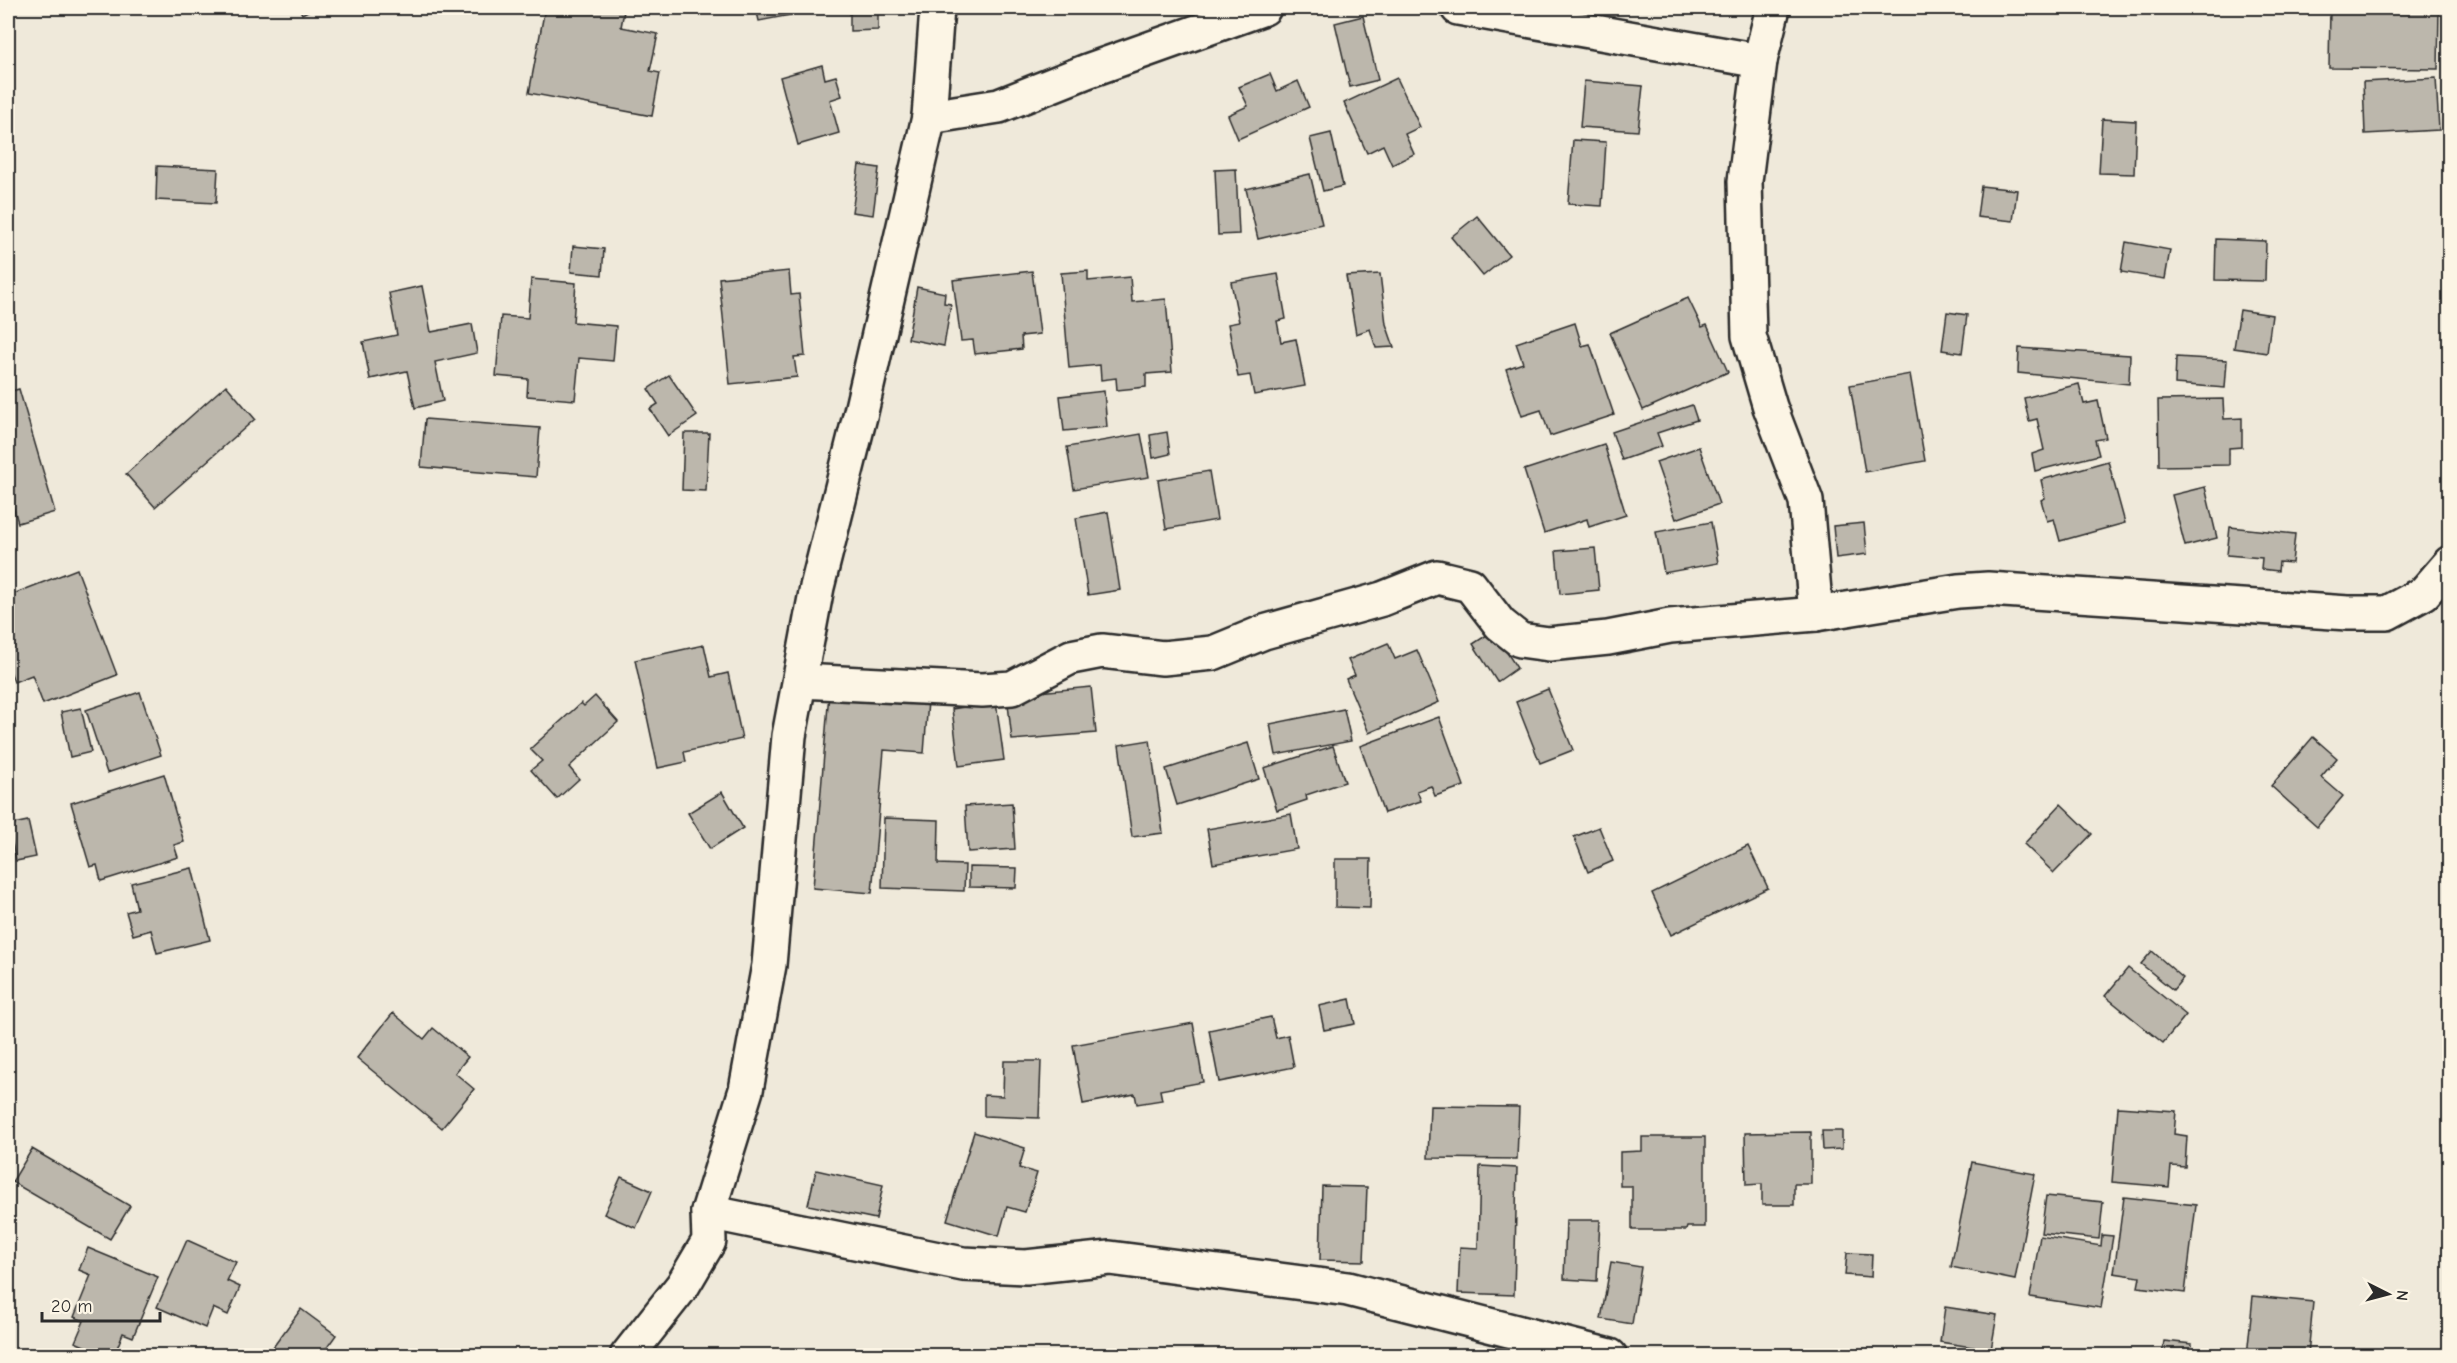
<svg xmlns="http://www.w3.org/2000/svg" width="2457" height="1363" font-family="'Comic Neue',sans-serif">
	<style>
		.building { fill: #bcb7ac; stroke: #2b2b2b; stroke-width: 1.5 }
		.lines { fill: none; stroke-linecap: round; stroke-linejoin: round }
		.street-casing { stroke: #2b2b2b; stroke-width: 38 }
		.street { stroke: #fcf5e5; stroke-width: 33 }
	</style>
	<rect width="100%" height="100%" fill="#efe9da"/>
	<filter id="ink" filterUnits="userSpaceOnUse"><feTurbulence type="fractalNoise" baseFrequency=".0167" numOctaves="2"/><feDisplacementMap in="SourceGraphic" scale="12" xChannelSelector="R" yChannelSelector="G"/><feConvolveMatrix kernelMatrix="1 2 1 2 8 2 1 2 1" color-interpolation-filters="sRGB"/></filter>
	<g filter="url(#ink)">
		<g class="building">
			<path d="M299 8H314L302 14Z"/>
			<path d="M545 8H606L624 11 621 27 658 34 650 71 660 73 652 116 529 93Z"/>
			<path d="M756 8H827L759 21Z"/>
			<path d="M1101 8H1136V11L1101 12Z"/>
			<path d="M1146 8H1201V9L1146 11Z"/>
			<path d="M2330 8H2439L2438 69 2329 68Z"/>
			<path d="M850 12H878V30L850 31Z"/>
			<path d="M1363 16 1378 80 1350 87 1335 23Z"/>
			<path d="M822 65 825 79 836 76 842 96 830 100 839 133 798 145 780 77Z"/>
			<path d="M1270 74 1277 91 1298 81 1309 107 1238 139 1228 115 1248 106 1239 87Z"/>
			<path d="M1397 78 1420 127 1405 134 1414 154 1392 165 1383 145 1367 153 1344 103Z"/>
			<path d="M2436 78 2439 130 2365 134 2363 82Z"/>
			<path d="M1584 81 1643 86 1638 131 1580 127Z"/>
			<path d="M2102 119 2136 121 2134 174 2099 173Z"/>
			<path d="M1331 133 1343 186 1323 191 1310 138Z"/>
			<path d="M1573 140 1606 142 1602 206 1568 204Z"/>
			<path d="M859 165 879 168 873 215 852 212Z"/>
			<path d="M157 166 218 169 216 203 156 200Z"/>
			<path d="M1236 169 1239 234 1218 235 1215 170Z"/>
			<path d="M1310 174 1322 224 1258 239 1246 189Z"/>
			<path d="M1981 186 2017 190 2013 221 1977 217Z"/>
			<path d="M1477 216 1509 255 1483 276 1451 237Z"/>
			<path d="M2216 239 2266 241 2265 281 2215 280Z"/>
			<path d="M2126 242 2170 250 2165 279 2121 272Z"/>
			<path d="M573 246 604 249 602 275 571 272Z"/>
			<path d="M789 271 791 295 799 294 805 356 794 357 797 377 730 384 719 278Z"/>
			<path d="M1032 271 1040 334 1021 336 1022 349 975 354 973 340 961 341 953 280Z"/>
			<path d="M1088 271V281L1130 277 1132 302 1166 299 1172 372 1146 374V387L1117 390 1116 378 1101 380 1100 365 1069 368 1061 273Z"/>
			<path d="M1278 274 1286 319 1277 321 1281 342 1296 339 1305 386 1254 395 1250 375 1238 377 1228 324 1239 322 1231 282Z"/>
			<path d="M1380 274 1386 324 1394 347 1376 348 1370 329 1356 334 1346 276Z"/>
			<path d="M531 279 576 283 573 322 616 326 613 361 579 358 575 400 527 396 528 379 496 376 501 316 528 318Z"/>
			<path d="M422 286 431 332 472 324 477 353 435 362 443 401 415 408 407 371 370 379 363 342 397 335 389 293Z"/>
			<path d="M917 287 945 293 944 303 951 304 944 346 908 339Z"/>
			<path d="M1688 298 1702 327 1707 325 1728 372 1643 410 1610 333Z"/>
			<path d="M2240 310 2272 315 2267 353 2234 348Z"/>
			<path d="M1947 312 1967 315 1962 353 1942 350Z"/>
			<path d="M1575 323 1582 346 1590 344 1614 415 1550 436 1541 410 1522 416 1506 369 1523 363 1516 343Z"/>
			<path d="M2019 348 2130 355 2129 384 2018 373Z"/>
			<path d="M2176 357 2227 360 2225 388 2175 384Z"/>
			<path d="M1910 374 1925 461 1865 472 1850 385Z"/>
			<path d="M669 375 697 416 668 436 650 409 658 404 648 389Z"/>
			<path d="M2079 384 2084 404 2098 401 2106 438 2095 440 2099 455 2035 471 2032 454 2044 450 2037 419 2029 421 2024 398Z"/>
			<path d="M226 385 255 419 155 507 126 474Z"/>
			<path d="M19 389 55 512 18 523 8 488V392Z"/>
			<path d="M1104 391 1107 427 1064 431 1060 396Z"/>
			<path d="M2223 399 2224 419 2242 418V447L2229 448V465L2159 466 2158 400Z"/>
			<path d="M1692 405 1697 420 1657 433 1662 446 1622 460 1612 432Z"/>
			<path d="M425 419 540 428 536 477 421 467Z"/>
			<path d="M1167 432 1170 454 1153 458 1150 435Z"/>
			<path d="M684 433H709L706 491 682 490Z"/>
			<path d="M1141 434 1149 477 1074 489 1067 447Z"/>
			<path d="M1604 444 1626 515 1589 527 1587 519 1544 533 1524 470Z"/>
			<path d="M1699 447 1719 504 1676 519 1656 462Z"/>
			<path d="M2108 461 2125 523 2060 541 2054 519 2047 521 2041 500 2045 498 2041 480Z"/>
			<path d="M1209 471 1217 520 1166 529 1158 480Z"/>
			<path d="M2205 487 2217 538 2185 546 2172 495Z"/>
			<path d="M1108 512 1120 590 1088 595 1076 518Z"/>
			<path d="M1711 522 1718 563 1664 573 1656 532Z"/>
			<path d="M1864 523 1867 554 1836 558 1833 526Z"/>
			<path d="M2230 527 2295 534 2292 563 2279 562 2278 571 2261 569 2262 558 2227 555Z"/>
			<path d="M1595 548 1599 590 1560 594 1556 551Z"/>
			<path d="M77 569 117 675 43 704 32 675 14 682 8 665V634L13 632 8 617V596Z"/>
			<path d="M1493 631 1517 668 1497 682 1473 644Z"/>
			<path d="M1388 643 1395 659 1417 650 1439 702 1369 733 1346 679 1355 675 1348 660Z"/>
			<path d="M704 645 711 677 728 673 742 739 684 752 686 762 658 768 635 660Z"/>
			<path d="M1091 687 1096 733 1012 740 1007 695Z"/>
			<path d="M1548 689 1573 750 1540 763 1516 702Z"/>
			<path d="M140 692 161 755 107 773 86 710Z"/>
			<path d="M829 693 928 701 924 753 884 750 872 893 813 888Z"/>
			<path d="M595 696 618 722 569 767 579 779 557 799 531 770 542 761 530 749 581 703 584 706Z"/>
			<path d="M996 702 1004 760 959 766 952 709Z"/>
			<path d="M81 708 91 752 70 757 61 712Z"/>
			<path d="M1344 709 1351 741 1276 755 1270 724Z"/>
			<path d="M1439 717 1464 786 1435 796 1431 786 1417 791 1421 801 1384 813 1360 746Z"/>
			<path d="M2313 737 2337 758 2321 777 2343 796 2317 827 2271 786Z"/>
			<path d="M1150 740 1163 833 1132 837 1119 745Z"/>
			<path d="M1248 743 1259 779 1177 805 1166 769Z"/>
			<path d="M1333 746 1345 782 1306 795 1307 800 1277 810 1264 768Z"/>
			<path d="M164 774 184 842 174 845 178 857 101 881 97 865 90 867 71 803Z"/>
			<path d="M722 792 743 828 710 849 688 813Z"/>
			<path d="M1012 803 1015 849 968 852 965 806Z"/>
			<path d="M2061 804 2092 834 2054 873 2024 844Z"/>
			<path d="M1291 814 1297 849 1213 864 1207 829Z"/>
			<path d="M884 818 939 820 938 864 965 865 964 891 882 888Z"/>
			<path d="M28 821 36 857 16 861 8 825Z"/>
			<path d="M1599 827 1613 861 1588 872 1574 837Z"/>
			<path d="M1748 846 1768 888 1671 935 1652 893Z"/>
			<path d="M1335 859H1371L1370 908 1335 907Z"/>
			<path d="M969 867 1017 868 1016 888 969 887Z"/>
			<path d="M192 868 210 940 157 953 151 930 133 935 126 912 137 909 131 883Z"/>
			<path d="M2152 951 2183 978 2173 990 2141 964Z"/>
			<path d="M2128 968 2186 1015 2163 1043 2105 996Z"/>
			<path d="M1350 999 1355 1024 1324 1030 1319 1006Z"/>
			<path d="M393 1013 424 1039 433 1028 468 1057 455 1073 474 1089 442 1128 357 1058Z"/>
			<path d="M1271 1017 1276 1038 1288 1035 1294 1067 1219 1082 1209 1030Z"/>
			<path d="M1193 1023 1203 1082 1160 1090 1162 1100 1137 1104 1135 1094 1083 1104 1073 1045Z"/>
			<path d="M1004 1061H1041L1039 1118 984 1116V1095L1003 1096Z"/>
			<path d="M1430 1106 1519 1107 1517 1159 1428 1158Z"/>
			<path d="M2118 1107 2176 1111 2174 1134 2187 1136 2185 1167 2171 1166 2169 1187 2112 1182Z"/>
			<path d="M1822 1131H1842V1149L1823 1150Z"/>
			<path d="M974 1132 1025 1148 1019 1168 1037 1173 1025 1212 1007 1207 999 1236 947 1220Z"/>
			<path d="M1811 1132V1184H1794V1205H1762V1184L1746 1185 1745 1133Z"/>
			<path d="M1642 1137H1705V1227H1687L1686 1230H1632V1186H1620V1152L1642 1151Z"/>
			<path d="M32 1149 130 1206 110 1239 12 1182Z"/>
			<path d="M1972 1162 2035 1174 2015 1280 1951 1267Z"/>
			<path d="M1480 1166 1517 1168 1514 1295 1458 1293 1460 1247 1478 1248Z"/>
			<path d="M816 1170 883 1185 876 1219 808 1205Z"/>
			<path d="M621 1177 652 1191 636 1228 604 1214Z"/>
			<path d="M1322 1186 1367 1187 1364 1261 1320 1260Z"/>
			<path d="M2046 1196 2103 1202 2099 1239 2041 1233Z"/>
			<path d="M2124 1197 2196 1205 2185 1293 2138 1287 2140 1277 2114 1273Z"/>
			<path d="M1566 1220H1600L1597 1281 1564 1279Z"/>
			<path d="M2102 1235 2113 1236 2101 1308 2030 1297 2040 1236 2101 1246Z"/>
			<path d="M187 1240 236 1262 227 1281 240 1287 228 1315 213 1308 205 1328 157 1307Z"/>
			<path d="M88 1248 158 1277 133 1337 123 1333 114 1356H107L75 1342 84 1321 74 1317 91 1275 79 1270Z"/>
			<path d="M1847 1253 1872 1254 1871 1277 1845 1275Z"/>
			<path d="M1611 1262 1641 1267 1632 1324 1601 1319Z"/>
			<path d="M2253 1296 2313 1302 2308 1356H2247Z"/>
			<path d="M1945 1307 1997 1315 1991 1350 1940 1342Z"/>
			<path d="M301 1309 336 1335 321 1356H270L268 1354Z"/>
			<path d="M2164 1341 2192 1344 2190 1356H2162Z"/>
		</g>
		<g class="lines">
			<defs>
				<g id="street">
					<path d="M1458 8 1760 61"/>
					<path d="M1773 8 1760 61 1745 181 1749 336 1770 407 1806 501 1816 614"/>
					<path d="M929 117 999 106 1087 71 1264 8"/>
					<path d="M800 681 982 690 1012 688 1071 657 1102 651 1163 658 1213 653 1264 632 1382 599 1437 577 1470 585 1500 624 1520 640 1549 644 1608 638 1670 626 1816 614 1958 591 1988 589 2348 613H2387L2424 593 2450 563"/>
					<path d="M708 1212 963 1264 1026 1267 1110 1258 1348 1289 1610 1356"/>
					<path d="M627 1356 683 1285 709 1241 708 1212 746 1090 769 965 789 736 817 587 861 412 929 117 937 8"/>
				</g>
			</defs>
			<use href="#street" class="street-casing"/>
			<use href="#street" class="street"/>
		</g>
	</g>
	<rect width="2457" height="1363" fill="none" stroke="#fcf5e5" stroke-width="30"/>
	<rect x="15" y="15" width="2427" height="1333" fill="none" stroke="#2b2b2b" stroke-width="2" filter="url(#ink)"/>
	<g transform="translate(2388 1294) rotate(96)" stroke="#fcf5e5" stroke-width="4.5" paint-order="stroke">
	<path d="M0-4.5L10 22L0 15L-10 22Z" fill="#2b2b2b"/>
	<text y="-9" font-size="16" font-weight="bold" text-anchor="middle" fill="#2b2b2b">N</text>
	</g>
	<path d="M42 1312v9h118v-9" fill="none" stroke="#2b2b2b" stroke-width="3"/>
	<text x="51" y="1312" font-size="18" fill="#2b2b2b" stroke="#fcf5e5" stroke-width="4.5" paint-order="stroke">20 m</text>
</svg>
